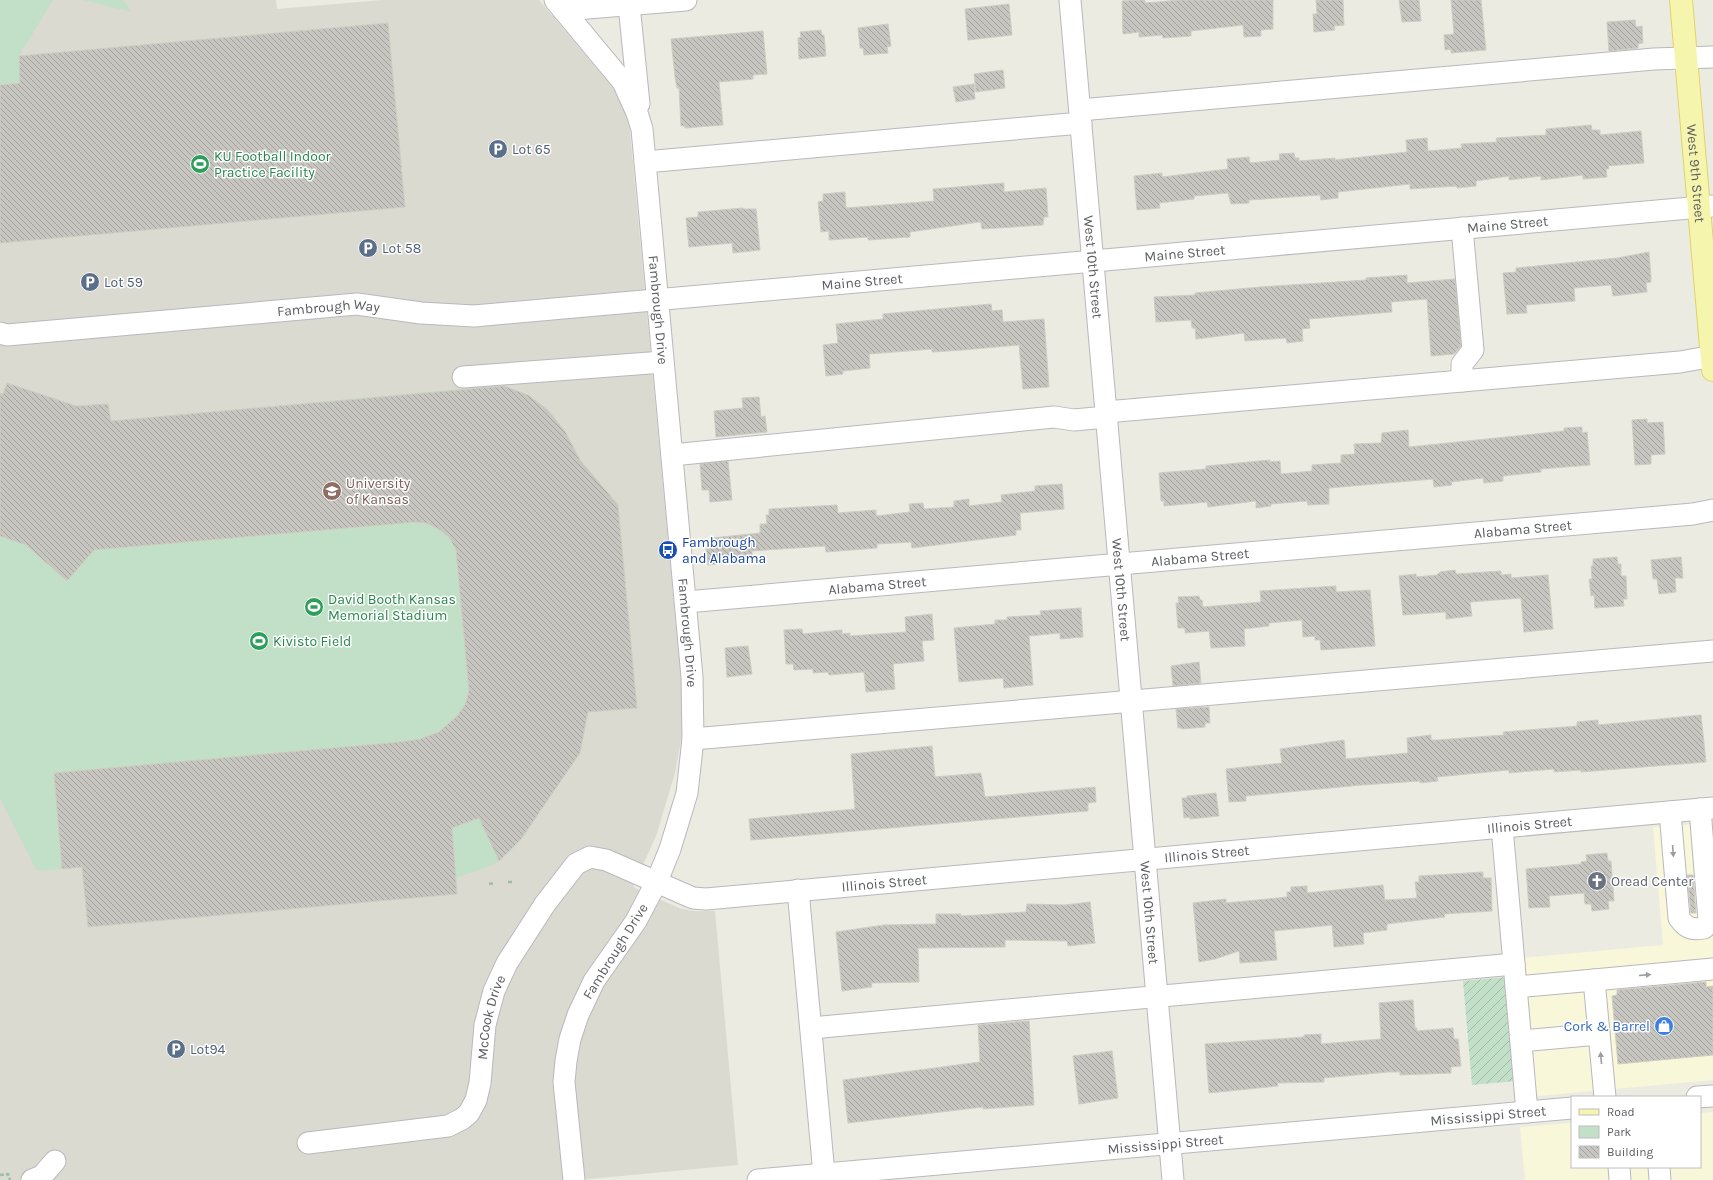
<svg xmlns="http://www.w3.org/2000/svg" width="1713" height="1180" font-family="Karla,sans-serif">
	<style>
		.commercial { fill: #f9f7d9 }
		.education { fill: #dbdad1 }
		.park { fill: #c1e0c7 }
		.garden { fill: url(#garden-furrows) }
		.building { fill: url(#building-back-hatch); stroke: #cfcdc1 }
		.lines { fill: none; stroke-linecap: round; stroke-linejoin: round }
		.minor-casing { stroke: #b8b8bd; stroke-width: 23 }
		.major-casing { stroke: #e0d366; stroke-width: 24 }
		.path { stroke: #9abeaa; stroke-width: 2.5; stroke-dasharray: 4 2; stroke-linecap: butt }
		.minor { stroke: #fff; stroke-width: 21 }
		.major { stroke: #f5f5ae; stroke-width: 22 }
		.oneway { fill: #9d9da0 }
		.labels { text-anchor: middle; stroke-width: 3; stroke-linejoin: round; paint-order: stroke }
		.service-label { font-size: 14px; fill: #4e5e75; stroke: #fff; text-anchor: start }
		.leisure-label { font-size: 14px; fill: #27864d; stroke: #fff; text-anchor: start }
		.street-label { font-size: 14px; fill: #5b5c61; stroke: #fff }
		.education-label { font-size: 14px; fill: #785e54; stroke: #fff; text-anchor: start }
		.transit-label { font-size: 14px; fill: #164399; stroke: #fff; text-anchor: start }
		.worship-label { font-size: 14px; fill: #5b616d; stroke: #fff; text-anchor: start }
		.shop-label { font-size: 14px; fill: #366cbe; stroke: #fff; text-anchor: end }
	</style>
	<defs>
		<pattern id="garden-furrows" width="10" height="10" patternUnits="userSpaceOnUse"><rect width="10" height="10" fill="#c1e0c7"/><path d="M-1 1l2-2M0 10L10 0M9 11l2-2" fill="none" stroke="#a0b9a5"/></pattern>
		<pattern id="building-back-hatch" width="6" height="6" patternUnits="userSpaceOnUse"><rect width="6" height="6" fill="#c7c5bf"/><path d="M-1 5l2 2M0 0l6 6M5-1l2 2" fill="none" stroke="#a5a39f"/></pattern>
	</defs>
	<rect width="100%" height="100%" fill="#ebebe2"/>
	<g class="commercial">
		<path d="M1710 823 1713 824V1080L1538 1096 1534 1089 1522 958 1663 945 1653 827Z"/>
		<path d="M1713 1112V1180H1627L1626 1167H1700V1113Z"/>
		<path d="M1572 1123V1167H1612L1613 1180H1525L1520 1127Z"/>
	</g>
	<path class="education" d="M0 0H276L277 9 382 0H539L605 78 617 93 628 119 630 132 683 701 682 735 675 773 656 836 633 887 679 908 693 911H715L738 1165 578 1180H0Z"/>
	<g class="park">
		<path d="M0 0H53L19 56 20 83 0 84Z"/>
		<path d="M83 0H124L131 12Z"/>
		<path d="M7 383 76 406 108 404 111 421 502 385 528 395 580 460 618 505 637 708 588 712C568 754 537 836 499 861 487 869 469 873 456 878L457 894 88 927 82 867 37 871 0 799V393L3 394Z"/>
	</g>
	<path class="garden" d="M1507 977 1516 1081 1472 1085 1463 981Z"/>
	<g class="building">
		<path d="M1145 0V3L1180 0H1273V29L1261 30V36L1244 37 1243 25 1191 31V36L1163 38 1162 35 1139 37V32L1123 34 1122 1Z"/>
		<path d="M1316 0H1343L1344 25 1334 26 1335 30 1314 32 1313 14H1317Z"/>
		<path d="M1399 0H1419L1421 21 1402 22Z"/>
		<path d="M1451 0H1481L1486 50 1451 53V49L1445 50 1444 35 1454 34Z"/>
		<path d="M1009 4 1012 35 968 40 965 9Z"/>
		<path d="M1635 20 1636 27 1642 26 1643 43 1638 44V48L1609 51 1607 22Z"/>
		<path d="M388 23 405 207 0 243V85L20 83 19 56Z"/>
		<path d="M888 24 891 46 887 47 888 53 864 55 863 48H860L858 28Z"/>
		<path d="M821 30 822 35H824L826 56 799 59 798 38 801 37 800 32Z"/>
		<path d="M763 31 767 74 753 75V79L719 82 723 125 685 128V126H681L679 88H677L675 77 671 39Z"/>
		<path d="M1003 70 1005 88 976 92 974 74Z"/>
		<path d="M974 84 975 99 956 102 953 87Z"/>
		<path d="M1591 125 1592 130H1600V135L1641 131 1644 163 1608 166 1609 169H1606L1607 177 1583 179V175L1541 180V176L1509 180V176L1476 181V186L1457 188V186L1410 189V184L1338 192V198L1321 200 1320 195 1249 200V203L1231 204 1228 193 1194 196V199L1159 203 1160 208 1137 210 1134 176 1162 173V177L1228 169 1227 159 1249 157 1250 163 1280 160 1279 154 1294 153 1295 158H1299V161L1335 158V160L1407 152 1406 140 1427 138 1428 151 1462 148 1461 144 1497 142 1496 138 1546 135V129Z"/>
		<path d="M1004 183V192L1046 188 1048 217H1044L1043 225 982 229 981 223 979 222 910 232V237L868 240V237L829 240V231L821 232 818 202 823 201V194L845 192 846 208 934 201 933 189Z"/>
		<path d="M743 208V209H756L760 250 733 253 732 243 689 247 686 218 698 217V212Z"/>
		<path d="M1649 252 1651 277V282L1646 283 1647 292 1613 296 1611 285 1574 288 1575 301 1526 305 1527 313 1507 314 1503 273 1516 272V268L1617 258Z"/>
		<path d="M1407 275V283L1455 279 1461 346 1454 354 1431 356 1427 299 1391 302 1392 312 1309 319 1310 328 1302 329 1303 341 1287 343 1286 338 1245 341 1244 333 1196 339 1195 328H1192L1191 320 1156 322 1154 297 1195 295V293L1260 287 1366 280V278Z"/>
		<path d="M991 304 992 311 1002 310 1003 322 1044 319 1049 387 1023 389 1019 345 963 350 932 352V349L869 354 870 368 843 371V374L826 376 823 345 838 343 836 324 883 319V314Z"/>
		<path d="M7 383 76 406 108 404 111 421 504 386 528 395 548 410 566 433 580 460 618 505 637 708 588 712 580 753 521 839 499 861 479 818 452 828 457 894 88 927 82 867 62 869 54 773 400 742 420 739 439 732 457 716 465 705 469 691 456 550 449 537 437 528 426 523 416 522 94 550 67 581 26 545 0 536V393L3 394Z"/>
		<path d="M759 397 761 417 765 416 767 432 716 437 714 411 743 408 742 398Z"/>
		<path d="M1647 419V423L1663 422 1665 454 1651 455V464L1635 465 1632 420Z"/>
		<path d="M1582 427V433L1587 432 1590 465 1541 469V472L1503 476V481L1484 483 1483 478 1451 482 1452 485 1434 487 1433 479 1329 488V504L1308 505 1307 501 1271 504V506L1256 508V501L1208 507 1207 502 1164 506V501H1161L1159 473 1206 469V466L1270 460V462L1280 461 1281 474 1312 471V465L1341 463V455L1355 454 1354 444 1381 443 1382 433 1408 430 1409 447 1564 431V428Z"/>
		<path d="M728 461 732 500 710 502 709 490H702L700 464Z"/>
		<path d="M1062 484 1064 509 1020 513 1021 530H1016V535L912 548 911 542 877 544V548L826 552 825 546 752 551V555H748V561L708 565 706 547H712V538L760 533V524H767L766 515H769V509L837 505 838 513 876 510V516L910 512 909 504 923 503 924 509 954 507V501L969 499V506L1002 502 1001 495 1035 491V486Z"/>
		<path d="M1617 557 1618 564H1621V576H1626L1627 599H1623L1624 606 1595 608 1594 595 1591 596 1589 579H1592L1591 566H1593V559Z"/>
		<path d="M1681 557 1683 578H1675L1676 592 1659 594 1657 579H1653L1651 560Z"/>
		<path d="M1455 570 1456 574 1501 571V575L1511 574V578L1548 575 1553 629 1524 632 1521 598 1470 602 1472 616 1446 619V612L1403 615 1399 576 1416 574V577L1437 575 1440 572Z"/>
		<path d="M1336 586V592L1370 590 1375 646 1321 650 1320 640H1315V636L1303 637 1302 620 1269 623V626L1244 629 1245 646 1211 648 1209 631 1185 633V628H1178L1176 603H1179L1178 597 1199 596 1200 600H1202L1203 607 1261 602 1260 591Z"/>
		<path d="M1081 608 1083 637 1060 639V633L1029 636 1033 685 1004 688 1003 678 959 682 954 628 995 624V620H1007V617L1041 615 1040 611Z"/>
		<path d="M932 614 934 640 922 641 924 661 893 664 895 689 866 692 864 672 829 675 828 672 813 673V669L794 670 793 664H786L784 630 802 629 803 634 842 630V634L850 633V636L906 632 905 617Z"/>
		<path d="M748 646 752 674 727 677 725 648Z"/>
		<path d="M1199 662 1201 683 1173 686 1171 666Z"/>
		<path d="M1209 707 1210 723H1205V727L1182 729 1181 728H1178L1176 709Z"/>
		<path d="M1701 715 1706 762 1581 772V770L1554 772V769L1509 773V770L1437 777 1438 781 1420 783V781L1362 785 1246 796V801L1229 802 1226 769 1282 763 1280 749 1344 740 1346 759 1408 753 1407 738 1431 735V740H1437L1504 735 1503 732 1577 726V722L1598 720V725Z"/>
		<path d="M932 746 935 777 981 773 985 797 1095 787 1096 802 1088 803V811L751 840 749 819 855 809 851 754Z"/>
		<path d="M1216 793 1219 816 1190 819V817L1184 818 1182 798H1187V796Z"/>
		<path d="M1607 853 1608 861H1611L1614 901H1608L1609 909 1592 911 1591 904H1585L1584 893 1549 896 1550 907 1529 908 1526 869 1581 864V862L1587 861 1586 855Z"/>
		<path d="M1483 872V878H1491L1492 911 1444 914 1445 917 1387 924V930L1363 933 1364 944 1334 947 1332 925 1274 931 1277 960 1240 963 1239 951 1215 959 1199 962 1193 903 1226 899V903L1287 897V892H1291V887L1307 886V893L1383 885 1385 900 1417 898 1415 882H1419V876Z"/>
		<path d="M1687 875H1693L1696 913H1691Z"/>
		<path d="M1090 902 1095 943 1068 946 1067 941 1005 940V947L918 948 919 982 871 983 872 987 842 991 836 932 884 925 936 924V914H961V916L1026 912 1027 904 1065 905Z"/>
		<path d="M1706 982V987L1713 986V1055L1618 1064 1612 996 1617 995V990Z"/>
		<path d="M1413 1000 1415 1028H1417V1031L1453 1028 1454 1039H1458L1461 1066 1451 1067V1073L1400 1075V1072H1388L1324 1078V1082L1277 1083 1278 1086 1209 1093 1205 1044 1304 1037V1035L1321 1034V1044L1381 1039 1379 1003Z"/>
		<path d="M1029 1021 1034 1105 983 1109V1107L848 1123 843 1080 980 1062 978 1025Z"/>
		<path d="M1112 1051 1118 1098 1079 1104 1073 1056Z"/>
	</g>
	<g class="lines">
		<defs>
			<g id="minor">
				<path id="s1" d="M555 0 623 82 637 113 642 129 692 677 693 739 687 793 670 849 657 881 636 921 594 981 578 1015 570 1039 566 1061 564 1082 574 1180"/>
				<path id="s2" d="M1070 0 1173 1180"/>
				<path d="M629 5 639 104"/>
				<path d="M563 10 686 0"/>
				<path d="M1080 110 1654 59 1713 57"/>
				<path d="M645 162 1081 123"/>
				<path id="s3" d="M0 333 7 335 357 304 421 313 474 316 1713 206"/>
				<path d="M463 377 663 362"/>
				<path d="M1462 381V364L1473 350 1462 228"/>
				<path d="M1106 412 1680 362 1713 356"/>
				<path d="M672 455 1054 417 1074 420 1106 417"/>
				<path id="s4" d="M686 602 1693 514 1713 510"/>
				<path d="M693 739 1713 651"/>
				<path d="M1670 812 1679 918C1686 928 1691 930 1704 928L1709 920 1700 809"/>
				<path d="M1502 827 1527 1112"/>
				<path d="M798 890 824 1174"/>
				<path d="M1516 987 1594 980"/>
				<path d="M811 1028 1514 964"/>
				<path d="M1521 1041 1599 1034"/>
				<path d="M1605 1097 1594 980 1713 969"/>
				<path d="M1697 1097 1713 1096"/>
				<path id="s5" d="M308 1143 448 1126 462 1119 469 1113 476 1100 480 1083 485 1025 494 991 507 963 545 904 576 864 590 857 606 860 693 898 706 899 1713 808"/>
				<path d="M1619 1167 1620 1180"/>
				<path d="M1659 1167 1660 1180"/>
				<path d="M32 1180 42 1176 55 1161"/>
				<path id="s6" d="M758 1180 1572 1108"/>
			</g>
			<g id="major">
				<path id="s7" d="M1681 0 1713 370"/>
			</g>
		</defs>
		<use href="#minor" class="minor-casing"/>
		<use href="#major" class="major-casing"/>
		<g class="path">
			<path d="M508 882H514"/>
			<path d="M489 884 494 883"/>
			<path d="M0 1175 8 1174 10 1180"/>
		</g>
		<use href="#minor" class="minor"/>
		<use href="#major" class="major"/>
	</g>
	<defs><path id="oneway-solid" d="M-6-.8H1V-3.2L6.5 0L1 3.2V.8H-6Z"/></defs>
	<g class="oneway">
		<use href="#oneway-solid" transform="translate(1673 851) rotate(86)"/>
		<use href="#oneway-solid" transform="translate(1645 975) rotate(-5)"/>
		<use href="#oneway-solid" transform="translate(1601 1058) rotate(-95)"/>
	</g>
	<defs>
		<symbol id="parking-disc" viewBox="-11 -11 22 22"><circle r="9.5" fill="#5c6f8a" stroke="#fff"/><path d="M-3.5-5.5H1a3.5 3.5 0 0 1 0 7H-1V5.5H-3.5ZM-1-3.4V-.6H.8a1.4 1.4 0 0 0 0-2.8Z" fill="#fff"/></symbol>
		<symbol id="stadium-disc" viewBox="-11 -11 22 22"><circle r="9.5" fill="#2e9e5b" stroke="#fff"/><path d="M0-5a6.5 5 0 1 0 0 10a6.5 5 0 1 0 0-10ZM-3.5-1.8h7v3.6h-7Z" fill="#fff"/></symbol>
		<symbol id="university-disc" viewBox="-11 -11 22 22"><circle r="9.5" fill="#8d6e63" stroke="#fff"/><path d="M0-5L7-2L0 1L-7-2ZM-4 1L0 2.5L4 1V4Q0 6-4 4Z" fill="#fff"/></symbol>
		<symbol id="bus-disc" viewBox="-11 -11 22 22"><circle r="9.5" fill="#1a4fb4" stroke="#fff"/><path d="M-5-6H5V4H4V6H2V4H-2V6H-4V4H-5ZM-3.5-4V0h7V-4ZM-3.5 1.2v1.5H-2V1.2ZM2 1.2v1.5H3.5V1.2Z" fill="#fff"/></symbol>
		<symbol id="church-disc" viewBox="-11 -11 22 22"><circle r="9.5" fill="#6b7280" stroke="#fff"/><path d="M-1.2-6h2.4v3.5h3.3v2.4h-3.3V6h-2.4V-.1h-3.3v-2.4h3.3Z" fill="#fff"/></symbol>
		<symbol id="shop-disc" viewBox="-11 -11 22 22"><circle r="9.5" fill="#3f7fe0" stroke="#fff"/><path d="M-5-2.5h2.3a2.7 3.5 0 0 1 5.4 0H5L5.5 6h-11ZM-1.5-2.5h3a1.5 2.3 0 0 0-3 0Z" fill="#fff"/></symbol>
	</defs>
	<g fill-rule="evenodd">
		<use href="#parking-disc" x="487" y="138" width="22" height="22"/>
		<use href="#stadium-disc" x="189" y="153" width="22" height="22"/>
		<use href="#parking-disc" x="357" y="237" width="22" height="22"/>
		<use href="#parking-disc" x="79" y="271" width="22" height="22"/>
		<use href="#university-disc" x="321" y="480" width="22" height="22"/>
		<use href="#bus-disc" x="657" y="539" width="22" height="22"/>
		<use href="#stadium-disc" x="303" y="596" width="22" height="22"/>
		<use href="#stadium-disc" x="248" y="630" width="22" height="22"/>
		<use href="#church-disc" x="1586" y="870" width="22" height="22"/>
		<use href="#shop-disc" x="1653" y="1015" width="22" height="22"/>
		<use href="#parking-disc" x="165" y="1038" width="22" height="22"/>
	</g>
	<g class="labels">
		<g class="service-label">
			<text x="512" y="154">Lot 65</text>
			<text x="382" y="253">Lot 58</text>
			<text x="104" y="287">Lot 59</text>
			<text x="190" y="1054">Lot94</text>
		</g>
		<g class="leisure-label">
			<text x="214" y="161">KU Football Indoor<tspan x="214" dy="16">Practice Facility</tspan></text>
			<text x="328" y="604">David Booth Kansas<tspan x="328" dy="16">Memorial Stadium</tspan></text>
			<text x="273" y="646">Kivisto Field</text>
		</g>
		<g class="street-label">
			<text dy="5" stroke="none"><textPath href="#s7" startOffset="174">West 9th Street</textPath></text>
			<text dy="5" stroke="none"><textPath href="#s3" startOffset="1514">Maine Street</textPath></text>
			<text dy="5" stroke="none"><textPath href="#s3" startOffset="1190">Maine Street</textPath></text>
			<text dy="5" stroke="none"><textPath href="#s2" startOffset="268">West 10th Street</textPath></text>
			<text dy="5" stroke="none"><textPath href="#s3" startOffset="866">Maine Street</textPath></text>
			<text dy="5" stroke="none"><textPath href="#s3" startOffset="330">Fambrough Way</textPath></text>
			<text dy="5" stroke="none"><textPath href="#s1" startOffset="339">Fambrough Drive</textPath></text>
			<text dy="5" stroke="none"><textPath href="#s4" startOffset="840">Alabama Street</textPath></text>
			<text dy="5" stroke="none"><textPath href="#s4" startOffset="516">Alabama Street</textPath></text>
			<text dy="5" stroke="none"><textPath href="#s4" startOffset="192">Alabama Street</textPath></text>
			<text dy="5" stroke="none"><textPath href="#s2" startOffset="592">West 10th Street</textPath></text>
			<text dy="5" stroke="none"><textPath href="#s1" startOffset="663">Fambrough Drive</textPath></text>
			<text dy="5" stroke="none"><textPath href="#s5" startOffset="1410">Illinois Street</textPath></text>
			<text dy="5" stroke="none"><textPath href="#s5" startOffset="1086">Illinois Street</textPath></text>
			<text dy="5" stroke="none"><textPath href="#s5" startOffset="762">Illinois Street</textPath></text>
			<text dy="5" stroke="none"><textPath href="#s2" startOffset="916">West 10th Street</textPath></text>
			<text transform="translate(615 951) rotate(-58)" y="5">Fambrough Drive</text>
			<text dy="5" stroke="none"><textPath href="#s5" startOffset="265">McCook Drive</textPath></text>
			<text dy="5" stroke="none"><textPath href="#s6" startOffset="733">Mississippi Street</textPath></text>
			<text dy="5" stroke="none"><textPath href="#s6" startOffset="409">Mississippi Street</textPath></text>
		</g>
		<g class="education-label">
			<text x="346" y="488">University<tspan x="346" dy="16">of Kansas</tspan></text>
		</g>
		<g class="transit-label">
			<text x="682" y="547">Fambrough<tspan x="682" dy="16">and Alabama</tspan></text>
		</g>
		<g class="worship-label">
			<text x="1611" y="886">Oread Center</text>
		</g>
		<g class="shop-label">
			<text x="1650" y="1031">Cork &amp; Barrel</text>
		</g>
	</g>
	<rect x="1571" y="1096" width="130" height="72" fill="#ffffff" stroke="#bdbec0"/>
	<rect x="1579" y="1109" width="20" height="6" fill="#f5f5ae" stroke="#bdbec0"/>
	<text x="1607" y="1116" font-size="12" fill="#5b5c61">Road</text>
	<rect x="1579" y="1126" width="20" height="12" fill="#c1e0c7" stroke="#bdbec0"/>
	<text x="1607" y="1136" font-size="12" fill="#5b5c61">Park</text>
	<rect x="1579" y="1146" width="20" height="12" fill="url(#building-back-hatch)" stroke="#bdbec0"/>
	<text x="1607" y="1156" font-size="12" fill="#5b5c61">Building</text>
</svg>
